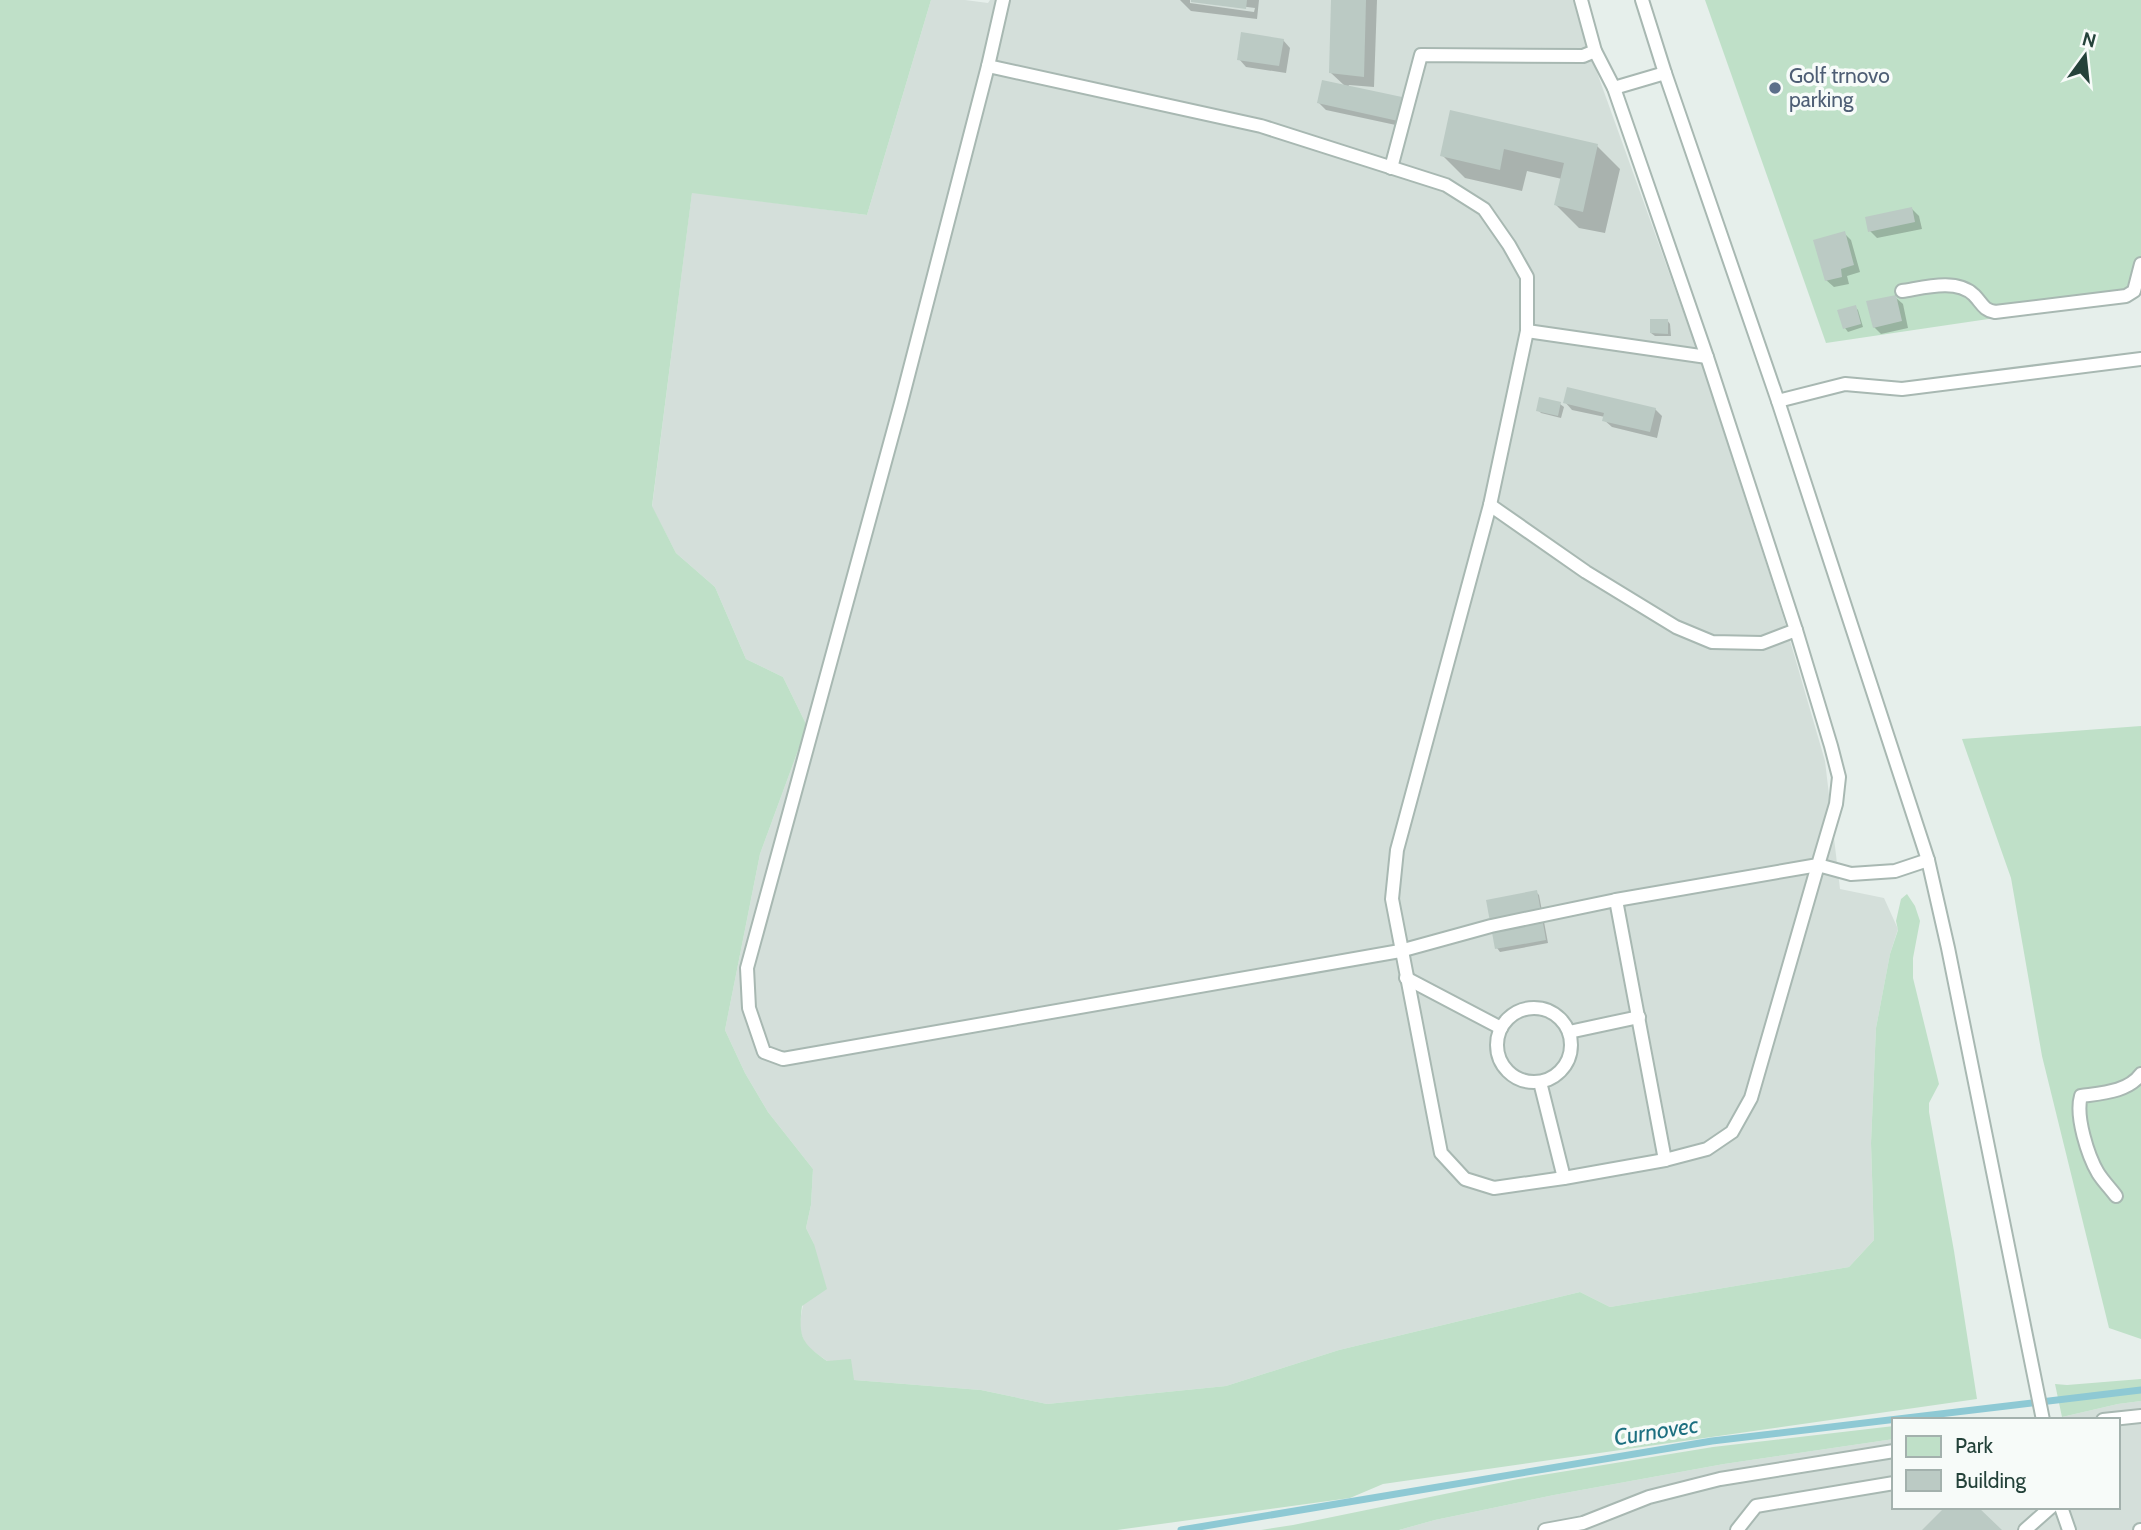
<svg xmlns="http://www.w3.org/2000/svg" width="2141" height="1530" font-family="Cabin,sans-serif">
	<style>
		.built { fill: #d4dfda }
		.green { fill: #bfe0c8 }
		.shadow { fill: #0003 }
		.lines { fill: none; stroke-linecap: round; stroke-linejoin: round }
		.stream { stroke: #8ec9d4; stroke-width: 7 }
		.building { fill: #bbcac4 }
		.lane-casing { stroke: #a8b8b2; stroke-width: 16 }
		.lane { stroke: #fff; stroke-width: 12 }
		.service-dot { fill: #5c6f8a; stroke: #f7fbf9; stroke-width: 2.5 }
		.labels { text-anchor: middle; stroke-width: 7; stroke-linejoin: round; paint-order: stroke }
		.service-label { font-size: 21px; fill: #4e5e75; stroke: #f7fbf9; text-anchor: start }
		.water-label { font-size: 23px; font-style: italic; fill: #1c6f80; stroke: #f7fbf9 }
	</style>
	<rect width="100%" height="100%" fill="#e6efeb"/>
	<g class="built">
		<path d="M931 0H965L988 3 990 0H1573L1581 28 1698 353 1782 613 1825 761 1840 889 1884 898 1898 929 1890 954 1876 1028 1871 1143 1874 1240 1849 1267 1610 1307 1580 1292 1339 1350 1226 1386 1047 1404 981 1390 854 1380 806 1346 799 1327 814 1244 806 1228 811 1205 813 1169 768 1112 745 1073 725 1030 760 854 807 726 783 677 746 659 715 587 676 553 652 507 692 192 867 215Z"/>
		<path d="M2141 1401V1530H1399L1435 1520 1554 1495 1724 1464 1894 1439V1507H2118V1420H2033L2062 1417 2118 1404Z"/>
	</g>
	<g class="green">
		<path d="M0 0H931L867 215 692 193 652 506 676 553 715 587 746 659 783 677 807 726 760 854 725 1030 745 1073 768 1112 813 1169 811 1205 806 1228 814 1244 827 1289 802 1306C798 1338 802 1343 827 1361L851 1359 854 1380 981 1390 1047 1404 1226 1386 1339 1350 1580 1292 1610 1307 1849 1267 1874 1240 1871 1143 1876 1028 1890 954 1898 930 1896 921 1901 899 1907 894 1915 906 1920 921 1913 958V978L1939 1084 1929 1103V1112L1954 1251 1977 1399 1383 1484 1350 1498 1117 1530H0Z"/>
		<path d="M1705 0H2141V288L2138 297 1826 343Z"/>
		<path d="M2141 726V1339L2109 1328 2042 1056 2011 878 1962 739Z"/>
		<path d="M2141 1379V1401L2118 1404 2062 1417 2055 1384 2067 1385Z"/>
		<path d="M1894 1426V1439L1724 1464 1554 1495 1435 1520 1399 1530H1261L1293 1525 1518 1479 1713 1447Z"/>
	</g>
	<g class="shadow">
		<path d="M1180 0H1190V3L1254 12 1255 8 1192 0H1259L1257 19 1191 11Z"/>
		<path d="M1333 0H1377L1374 87 1349 85 1348 87 1401 98 1408 106 1405 127 1326 110 1319 103 1345 86 1331 73Z"/>
		<path d="M1283 40 1290 48 1286 73 1246 67 1239 59Z"/>
		<path d="M1452 112 1597 146 1620 169 1605 233 1579 228 1556 205 1562 179 1527 171 1522 191 1465 178 1442 155Z"/>
		<path d="M1912 209 1919 216 1922 229 1877 238 1870 231Z"/>
		<path d="M1844 233 1851 240 1860 272 1847 276 1849 284 1834 287 1826 280Z"/>
		<path d="M1895 297 1903 304 1908 328 1881 334 1874 327Z"/>
		<path d="M1855 307 1858 310 1863 327 1848 332 1845 328Z"/>
		<path d="M1667 320 1670 324 1671 336H1655L1651 333Z"/>
		<path d="M1565 402 1655 409 1662 416 1657 438 1612 427 1604 420 1605 417 1572 410Z"/>
		<path d="M1560 404 1564 407 1561 418 1541 413 1538 410Z"/>
		<path d="M1536 892 1539 895 1548 943 1500 952 1497 948Z"/>
	</g>
	<g class="lines">
		<path class="stream" d="M1181 1530 1712 1441 2141 1390"/>
	</g>
	<g class="building">
		<path d="M1191 0H1247L1246 9 1191 2Z"/>
		<path d="M1331 0H1366L1364 77 1329 73Z"/>
		<path d="M1241 32 1284 39 1279 66 1237 60Z"/>
		<path d="M1322 80 1402 97 1398 121 1317 103Z"/>
		<path d="M1450 110 1598 144 1583 212 1554 205 1564 163 1504 149 1500 170 1440 156Z"/>
		<path d="M1912 207 1915 222 1868 232 1865 217Z"/>
		<path d="M1845 231 1854 265 1841 269 1842 277 1825 281 1813 240Z"/>
		<path d="M1896 295 1902 321 1873 328 1866 301Z"/>
		<path d="M1856 305 1861 324 1843 329 1837 310Z"/>
		<path d="M1650 319H1668V334L1650 333Z"/>
		<path d="M1567 387 1656 408 1650 432 1602 421 1604 413 1563 403Z"/>
		<path d="M1539 397 1561 402 1558 416 1536 411Z"/>
		<path d="M1537 890 1546 940 1495 949 1486 900Z"/>
		<path d="M1945 1507H1978L2002 1530H1922Z"/>
	</g>
	<g class="lines">
		<defs>
			<g id="lane">
				<path d="M1003 0 988 66 901 403 747 968 749 1008 764 1052 783 1059 1400 951 1491 926 1616 900 1818 865 1836 804 1839 777 1831 746 1796 630 1707 357 1614 88 1595 51 1581 0"/>
				<path d="M1642 0 1665 73 1778 401 1928 860 1948 948 2043 1420"/>
				<path d="M988 66 1261 126 1446 185 1484 209 1509 245 1527 277V331L1490 505 1397 850 1392 899 1441 1153 1465 1179 1494 1188 1564 1178 1665 1160 1707 1149 1732 1132 1751 1098 1818 865 1851 874 1895 871 1928 860"/>
				<path d="M1614 88 1665 73"/>
				<path d="M1391 168 1421 55 1583 56 1595 51"/>
				<path d="M1902 291C1923 288 1956 278 1974 295 1982 303 1983 310 1995 312L2126 296 2134 291 2141 264"/>
				<path d="M1527 331 1707 357"/>
				<path d="M1778 401 1845 384 1902 389 2141 359"/>
				<path d="M1490 505 1586 572 1676 627 1712 642 1762 643 1796 630"/>
				<path d="M1616 900 1665 1160"/>
				<path d="M1406 978 1501 1028"/>
				<circle cx="1534" cy="1045" r="37"/>
				<path d="M1569 1032 1639 1017"/>
				<path d="M1540 1082 1564 1178"/>
				<path d="M2116 1196C2110 1188 2103 1181 2098 1173 2088 1156 2075 1116 2081 1096 2102 1093 2128 1092 2141 1074"/>
				<path d="M2103 1420 2141 1416"/>
				<path d="M2061 1507 2069 1530"/>
				<path d="M1545 1530 1583 1523 1649 1497 1720 1479 1894 1451"/>
				<path d="M1737 1530 1756 1506 1894 1483"/>
				<path d="M2025 1530 2051 1507"/>
				<path d="M2140 1530H2141"/>
			</g>
		</defs>
		<use href="#lane" class="lane-casing"/>
		<use href="#lane" class="lane"/>
	</g>
	<circle class="service-dot" cx="1775" cy="88" r="7"/>
	<g class="labels">
		<g class="service-label">
			<text x="1789" y="83">Golf trnovo<tspan x="1789" dy="24">parking</tspan></text>
		</g>
		<g class="water-label">
			<text transform="translate(1656 1431) rotate(-9)" y="8">Curnovec</text>
		</g>
	</g>
	<rect x="1892" y="1418" width="228" height="91" fill="#f7fbf9" stroke="#a3b1ad" stroke-width="2"/>
	<rect x="1906" y="1436" width="35" height="21" fill="#bfe0c8" stroke="#a3b1ad" stroke-width="2"/>
	<text x="1955" y="1453" font-size="21" fill="#24423a">Park</text>
	<rect x="1906" y="1470" width="35" height="21" fill="#bbcac4" stroke="#a3b1ad" stroke-width="2"/>
	<text x="1955" y="1488" font-size="21" fill="#24423a">Building</text>
	<g transform="translate(2085 56) rotate(15)" stroke="#f7fbf9" stroke-width="5" paint-order="stroke">
	<path d="M0-5L12 26L0 18L-12 26Z" fill="#24423a"/>
	<text y="-10" font-size="19" font-weight="bold" text-anchor="middle" fill="#24423a">N</text>
	</g>
</svg>
